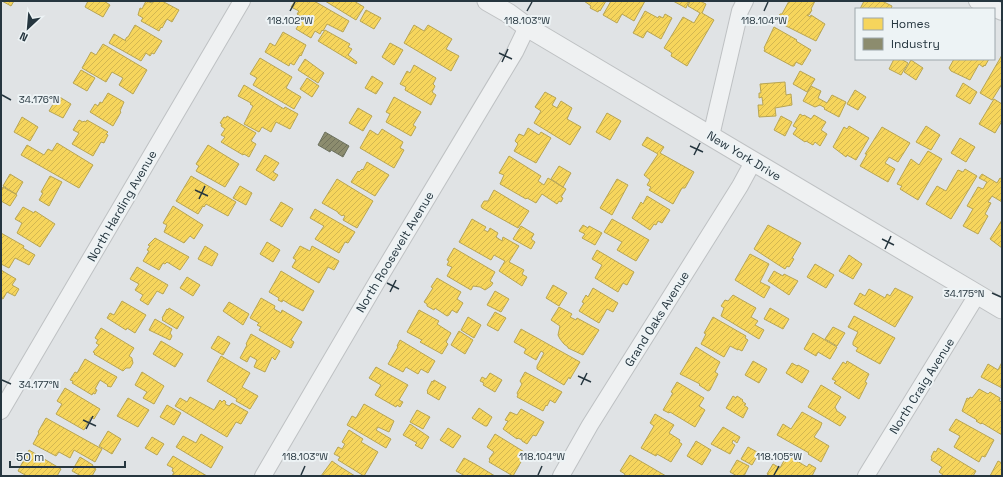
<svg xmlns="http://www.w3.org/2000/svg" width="1003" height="477" font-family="'Space Grotesk',sans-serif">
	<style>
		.homes { fill: url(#homes-hatch); stroke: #b8a553 }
		.industry { fill: url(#industry-hatch); stroke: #6d7260 }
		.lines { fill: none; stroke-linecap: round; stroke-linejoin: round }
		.minor-casing { stroke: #bec1c3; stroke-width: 18 }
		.tertiary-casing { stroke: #bec1c3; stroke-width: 21 }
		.minor { stroke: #eff1f2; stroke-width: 16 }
		.tertiary { stroke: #eff1f2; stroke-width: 19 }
		.ticks { fill: none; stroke: #26363f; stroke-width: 1.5 }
		.labels { text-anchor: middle; stroke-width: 4; stroke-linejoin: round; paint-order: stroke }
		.street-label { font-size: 12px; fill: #26363f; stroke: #edf3f5 }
		.ticks-label { font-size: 10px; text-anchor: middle; fill: #26363f; stroke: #edf3f5; stroke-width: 4; stroke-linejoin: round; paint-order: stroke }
	</style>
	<defs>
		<pattern id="homes-hatch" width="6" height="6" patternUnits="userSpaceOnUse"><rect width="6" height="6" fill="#f6d55c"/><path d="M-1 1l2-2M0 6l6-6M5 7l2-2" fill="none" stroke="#d3b751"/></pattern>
		<pattern id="industry-hatch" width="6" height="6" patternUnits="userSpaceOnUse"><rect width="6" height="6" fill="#8c8c6e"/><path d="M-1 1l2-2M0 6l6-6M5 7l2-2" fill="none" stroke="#72735c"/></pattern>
	</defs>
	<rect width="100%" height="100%" fill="#e0e3e5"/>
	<g class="homes">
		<path d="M2 1H14L11 6Z"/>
		<path d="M88 1H104L110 5 103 17 85 7Z"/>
		<path d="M146 1 152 3 153 1H162L179 10 172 22 167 19 162 28 161 27 159 31 141 21 143 18 138 15 140 8 142 9Z"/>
		<path d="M295 1H305L308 2 309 1H314L349 21 343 32 327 24 323 31 322 30 320 34 315 31 311 38 296 29 303 18 297 14 299 11 291 7Z"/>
		<path d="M325 1H354L364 7 356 20Z"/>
		<path d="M584 1H606L600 11 599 10 598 12 590 8 591 6Z"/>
		<path d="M611 1H645L634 21 622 14 617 23 603 15Z"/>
		<path d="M673 1H689L686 8Z"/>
		<path d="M690 1H700L706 4 702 13 714 20 687 66 671 56 672 53 664 48 683 17 694 23 700 13 688 6Z"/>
		<path d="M789 1H815L811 9 812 10 809 15H807L810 17 811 15 825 24 816 41 778 22 777 19 780 14H782Z"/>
		<path d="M864 1H882L892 6 891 9H860Z"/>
		<path d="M366 10 381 18 374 29 360 21Z"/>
		<path d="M645 11 658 18 659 16 663 18 665 14 672 18 661 39 647 31 643 38 633 33Z"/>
		<path d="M135 25 162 41 154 54 152 53 150 56 146 53 141 61 109 43 114 34 126 41 125 40 127 37H128Z"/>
		<path d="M414 25 424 31 428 25 452 39 446 49 459 56 451 71 404 43Z"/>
		<path d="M774 27 797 40 796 41 811 50 802 65 796 62 794 66H792L764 51 765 49 764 48Z"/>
		<path d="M325 30 350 44 348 47 352 49 348 55 357 62 356 64 318 41Z"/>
		<path d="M283 32 306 45 301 56 300 55 294 65 290 63 289 66 265 52 270 43 275 46Z"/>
		<path d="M390 43 403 50 394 65 382 57Z"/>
		<path d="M103 44 147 70 133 94 119 85 123 78 112 72 106 82 82 68 91 52 96 55Z"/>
		<path d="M1002 55V84L992 100 980 93Z"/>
		<path d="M260 58 292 77 286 88 301 97 294 109 253 85 257 78 250 74Z"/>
		<path d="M305 59 324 73 318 83 298 70Z"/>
		<path d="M894 59H901L908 63 901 75 889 69Z"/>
		<path d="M954 59H989L985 66 984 65 983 67 979 64 970 80 951 71 949 68Z"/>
		<path d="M911 60 923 68 916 80 904 72Z"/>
		<path d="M414 65 436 78 433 84 435 86 432 92 436 95 431 105 405 90 406 87 400 84 407 71 410 73Z"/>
		<path d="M81 70 95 78 87 91 73 83Z"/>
		<path d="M800 71 815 79 807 92 793 84Z"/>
		<path d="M372 76 383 83 376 94 365 88Z"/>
		<path d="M307 78 319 86 312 97 300 89Z"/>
		<path d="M785 82 786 95 791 94 792 105 775 108 776 116 759 117 758 105H763L762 97 759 98V93H761L760 84Z"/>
		<path d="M963 83 977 92 970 104 956 96Z"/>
		<path d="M244 85 284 109 285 107 298 114 290 129 276 122 271 132 262 127 259 132 244 124 253 106 250 104 251 103 238 96Z"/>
		<path d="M811 86 821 91 818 98 827 103 832 95 846 102 839 117 824 109 825 108 820 105 815 107 803 101Z"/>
		<path d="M855 90 866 97 858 110 847 104Z"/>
		<path d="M545 92 556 98 552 105 557 108 561 101 572 108 567 119 581 127 570 145 534 123 541 111 535 107Z"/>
		<path d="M108 93 124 102 120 111 121 112 113 126 90 112 95 104 98 106 100 102 102 103Z"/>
		<path d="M58 96 71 104 63 118 49 111Z"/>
		<path d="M394 97 421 112 413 125 416 127 411 136 386 122 390 114 386 112Z"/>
		<path d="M994 99 1002 104V121L995 133 979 124Z"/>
		<path d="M358 108 372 116 363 131 349 123Z"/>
		<path d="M607 113 621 121 610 140 596 132Z"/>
		<path d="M800 114 803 116 804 115 811 119 814 115 826 122 821 130 827 134 820 146 815 142 813 145 806 141 805 142 793 134 797 128 793 126Z"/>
		<path d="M227 116 256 133 251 141 256 144 249 157 244 154 243 155 221 142 225 137 221 135 225 129 221 126 222 124 220 123 224 117 226 118Z"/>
		<path d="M781 116 792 122 785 136 774 130Z"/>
		<path d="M22 117 38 127 30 141 14 132Z"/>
		<path d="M79 120 83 122 84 121 86 122 87 120 108 132 106 134 108 135 104 143 101 142 93 156 72 144 79 133 73 130Z"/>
		<path d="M849 126 869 138 856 160 847 155 846 157 833 147 844 127 847 129Z"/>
		<path d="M926 126 940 135 931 150 916 142Z"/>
		<path d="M882 127 910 143 898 162 889 157 885 163 895 169 888 182 860 166 867 154H865Z"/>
		<path d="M528 128 539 135 541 132 551 138 536 163 514 151 518 144 515 141 519 134 524 136Z"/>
		<path d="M382 129 403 142 400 148 404 150 394 168 360 148 370 130 378 135Z"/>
		<path d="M647 137 664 147 660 153 694 172 685 188H682L673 204 649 190 651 187 647 185 650 180 644 175 658 154 642 145Z"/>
		<path d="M960 138 975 147 966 162 951 153Z"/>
		<path d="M57 143 93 165 79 188 21 155 27 145 44 155 48 149 52 151Z"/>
		<path d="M208 145 239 164 225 187 196 171 199 166 196 164Z"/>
		<path d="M928 151 942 159 918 200 900 189 902 186 897 184 911 159 919 165Z"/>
		<path d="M265 155 279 163 273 172 278 175 274 181 256 170Z"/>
		<path d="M509 156 541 176 538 181 544 185 548 178 566 189 561 197 563 198 561 202 559 201 557 204 542 194 536 203 527 198 526 199 500 184 504 175 499 173Z"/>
		<path d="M367 162 389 175 375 196 351 182 358 171 359 172 362 169 363 170Z"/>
		<path d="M559 166 571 173 563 187 551 179Z"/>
		<path d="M965 169 977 176 951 219 926 204 937 186 946 191 958 170 963 172Z"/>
		<path d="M10 174 23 182 16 194 3 186Z"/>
		<path d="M982 174 997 183 1000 178 1002 179V202L992 196 988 202 991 203 985 214 988 216 978 234 963 226 973 209 967 206 978 187 983 189 987 182 979 178Z"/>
		<path d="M50 176 62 182 49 206 39 200 43 193 41 192Z"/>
		<path d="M191 176 236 202 228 216 206 204 204 207 203 206 198 214 176 201Z"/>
		<path d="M337 179 373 201 357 228 343 220 345 216 343 215 342 216 338 213V212L322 203Z"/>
		<path d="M617 179 628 185 612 215 600 208Z"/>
		<path d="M240 186 252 193 246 205 233 198Z"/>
		<path d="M3 187 17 195 10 206 1 201V191Z"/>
		<path d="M494 190 529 211 518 228 482 208 481 206 484 201H488Z"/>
		<path d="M647 196 670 210 662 223 658 221 656 225 654 224 650 230 632 218 641 202 643 204Z"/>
		<path d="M281 202 293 209 282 227 270 220Z"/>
		<path d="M173 206 203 225 194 239 190 236 184 243 164 232 167 225 163 223Z"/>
		<path d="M23 207 34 213 35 211 55 224 40 247 17 233 22 223 15 219Z"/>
		<path d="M315 209 355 232 348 243 345 242 339 253 315 239 324 226 310 218Z"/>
		<path d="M472 219 486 227 484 230 488 232 490 228 498 233 496 237 502 241 503 237 519 246 509 262 524 270 522 274 527 277 522 286 499 271 505 261 494 255 491 260 459 242Z"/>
		<path d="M612 219 649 240 636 261 617 250 622 242 604 232Z"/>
		<path d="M1002 220V248L990 239Z"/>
		<path d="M583 225 588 228 589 226 602 233 595 245 582 238 585 234 579 231Z"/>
		<path d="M768 225 801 243 792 258 794 259 789 267 787 266 785 269 777 264 754 249Z"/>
		<path d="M521 226 534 234 531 239 535 242 531 249 513 239Z"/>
		<path d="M1 233 24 246 23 248 35 255 29 265 15 258 9 268 1 264Z"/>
		<path d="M155 238 189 257 180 270 167 262 165 264 163 263 159 270 143 261 149 251 147 250 150 246 148 245Z"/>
		<path d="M267 242 280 250 273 262 260 254Z"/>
		<path d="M205 246 218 254 212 266 198 259Z"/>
		<path d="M300 246 310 251 312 246 339 261 334 270 328 267 319 283 292 267 296 260 293 258Z"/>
		<path d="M454 248 495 272 490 281 493 283 491 286 485 290 480 287 473 286 471 290 447 276 452 267 447 265 449 261 447 260Z"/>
		<path d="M597 250 634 272 627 285 623 283 618 292 595 278 602 265 592 259Z"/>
		<path d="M750 254 769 264 760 282 770 287 764 298 735 280Z"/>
		<path d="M849 255 862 264 853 279 839 271Z"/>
		<path d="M815 264 834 275 826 288 807 277Z"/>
		<path d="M137 267 168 285 163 294 157 291 148 305 140 300 143 295 135 290 139 284 130 279Z"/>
		<path d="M1 270 16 279 12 285 19 289 15 296 7 292 3 299 1 298Z"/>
		<path d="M281 271 314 291 303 311 291 305 283 300 282 302 278 300 279 298 269 292Z"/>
		<path d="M774 271 783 276 784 274 798 281 789 295 768 281Z"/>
		<path d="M187 277 200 285 193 296 180 288Z"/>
		<path d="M437 278 461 292 457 299 463 303 457 313 452 310 449 315 447 316 435 308 434 310 427 306V304L424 302 433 288 431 287Z"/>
		<path d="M553 285 567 293 559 306 546 298Z"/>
		<path d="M593 288 618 303 613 312 607 309 599 323 579 311 584 303 582 302 586 295 588 297Z"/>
		<path d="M895 288 913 297 895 327 854 304 860 293 865 296 869 289 885 298 887 294 890 296Z"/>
		<path d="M495 291 509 299 501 312 487 305Z"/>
		<path d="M733 295 756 308 751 317 758 321 755 325 764 330 759 339 721 316 724 308 721 306 725 300 728 301Z"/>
		<path d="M261 298 275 306 274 309 281 313 282 310 302 322 291 340 294 342 291 348 259 330 261 327 257 325 259 323 250 318Z"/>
		<path d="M122 301 146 315 135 333 127 328 126 330 107 318 110 313 114 315Z"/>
		<path d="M229 302 249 314 243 325 223 311Z"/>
		<path d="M559 307 572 314 570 317 576 320 577 318 599 330 583 355 568 348V347L564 344 560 339 558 335 560 326 551 320Z"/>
		<path d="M169 308 184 317 177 329 162 320 163 319 162 318 167 309 168 310Z"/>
		<path d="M770 308 789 319 783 329 764 319Z"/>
		<path d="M419 310 439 321 437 324 451 333 446 342 448 344 442 354 420 342 422 340 407 332Z"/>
		<path d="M495 312 506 318 498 331 487 325Z"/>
		<path d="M854 316 895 338 880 364 856 351 858 348 853 345V342L858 332 848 327Z"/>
		<path d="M468 317 481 325 474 338 461 330Z"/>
		<path d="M713 317 746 336 745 338 748 340 742 351 738 349V350L730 346 724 357 701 344 706 334 704 333Z"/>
		<path d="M155 319 172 329 170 333 172 336 170 340 149 330Z"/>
		<path d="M833 327 845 333 837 346 825 339Z"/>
		<path d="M101 328 134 348 129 356 132 358V359L133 363 130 368H126L123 371 94 354 95 353 93 352 99 345 96 343 98 340 95 338Z"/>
		<path d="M521 329 580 362 570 379 569 377 564 385 537 369V366L544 353 541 351 536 360 524 353 526 349 514 342Z"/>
		<path d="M459 331 473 340 465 354 451 345Z"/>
		<path d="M813 333 837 347 830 359 818 352 816 356 804 349Z"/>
		<path d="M251 334 280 351 275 360 272 357 265 372 254 367 257 360 250 356 247 362 240 358 247 345 246 344Z"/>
		<path d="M218 336 230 343 223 355 211 348Z"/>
		<path d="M400 340 435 361 428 373 421 369 418 374 406 367 403 372 388 364 398 347 397 346Z"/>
		<path d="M161 341 183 354 175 367 153 354Z"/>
		<path d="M696 347 720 362 715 372 718 374 710 390 708 391 699 385 700 384 680 374Z"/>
		<path d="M221 356 250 373 242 387 258 396 250 409 236 401 237 399 207 381Z"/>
		<path d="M85 359 117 377 111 387 107 386 108 385 100 380 95 389 97 390 95 394 93 393 92 395 72 383 73 381 70 380 75 372 77 373Z"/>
		<path d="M753 361 767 369 759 383 745 375Z"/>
		<path d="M847 361 869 374 865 382 867 383 859 399 834 383 836 381 832 379 843 362 846 364Z"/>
		<path d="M1002 362V388L981 377 988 364 998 370Z"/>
		<path d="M792 363 797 366 798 365 809 371 802 383 786 373Z"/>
		<path d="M376 367 408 385 399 400 403 402 400 407 397 405 396 407 375 395 381 385 369 378Z"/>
		<path d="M142 372 164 386 154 404 143 398 147 392 135 385Z"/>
		<path d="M525 372 562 392 555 403 550 400 547 406 546 405 543 411 517 397 518 395 517 393 522 384 520 381Z"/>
		<path d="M490 373 502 380 495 392 483 385 484 383 480 381 482 377 486 379Z"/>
		<path d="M434 380 446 387 439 400 427 393 428 392 427 391 432 381 433 382Z"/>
		<path d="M677 382 704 398 699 406 705 410 695 427 670 412 669 413 663 410 673 393 671 392Z"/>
		<path d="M821 385 841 397 835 407 837 411 846 417 840 426 808 407Z"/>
		<path d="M65 388 100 409 94 419 91 417 84 430 56 414 62 404 57 401Z"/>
		<path d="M979 389 988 394 990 392 1000 398 999 401 1002 402V435L982 423 981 424 976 421 977 420 962 411 967 398 969 399 970 397 972 398Z"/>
		<path d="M733 396 736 398 737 396 743 400 742 401 746 404 744 405 748 408 743 418 726 408Z"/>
		<path d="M190 397 214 410 220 400 222 402 224 400 226 402 225 404 229 406 232 403 248 412 241 424 236 422 227 437 175 406 180 398 187 402Z"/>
		<path d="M128 398 149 410 138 427 117 416Z"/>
		<path d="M364 404 394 421 389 432 378 427 376 430 391 439 386 448 347 425 352 416 356 418Z"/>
		<path d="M167 405 181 413 174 425 160 417Z"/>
		<path d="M479 408 492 417 487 426H485L472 418Z"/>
		<path d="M521 409 544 422 536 436 533 435 527 444 522 441V440L518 438 517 439 503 429 508 421 505 420 510 412 517 415Z"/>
		<path d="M417 410 430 417 423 429 410 422Z"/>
		<path d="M802 412 822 423 820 428 814 437 829 446 821 462 808 454 809 453 777 435 783 424 791 429Z"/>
		<path d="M655 414 674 425 669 433 680 440 679 442 682 444 671 462 657 454 656 456 641 448 654 426 650 423Z"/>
		<path d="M46 418 102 449 95 462 74 450 70 458 59 452 56 456 33 444 39 433 38 432Z"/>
		<path d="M956 419 994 440 985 457 982 456 979 462 954 447 960 436 949 430Z"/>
		<path d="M410 424 429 437 422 449 415 445 417 443 403 435Z"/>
		<path d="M723 427 740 437 737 443 733 440 732 443 735 445 730 454 711 444Z"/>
		<path d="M448 428 461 436 453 448 440 440Z"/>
		<path d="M349 430 363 439 361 442 378 452 364 476 338 460 340 457 334 454 338 447 342 449 345 444 342 442Z"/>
		<path d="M108 431 121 439 112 454 99 446Z"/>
		<path d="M201 434 223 447 211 468 176 447 183 436 196 443Z"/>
		<path d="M495 434 526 453 513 476 489 462 490 460 489 459 494 452 487 447Z"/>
		<path d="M152 437 164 444 157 455 145 448Z"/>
		<path d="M696 441 711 450 702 465 687 456Z"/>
		<path d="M748 447 759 453 752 465 741 459Z"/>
		<path d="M938 448 976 471 973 476H942L943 475 939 472 942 467 931 460 932 458 931 457 934 451 936 452Z"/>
		<path d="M29 450 61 469 57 476H27L18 471Z"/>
		<path d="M630 455 666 476H624L625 474 620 471Z"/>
		<path d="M787 455 807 467 809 464 816 468 812 476H770L767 474 773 464 780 468Z"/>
		<path d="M173 456 207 476H172L174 472 172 471 173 468 167 465Z"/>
		<path d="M80 457 93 465 92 467 96 469 92 476H81L72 471Z"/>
		<path d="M464 458 475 464 495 476H465L456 471Z"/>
		<path d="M737 460 749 466 744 476H737L730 472Z"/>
		<path d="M332 461 339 466 355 476H321Z"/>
		<path d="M998 461 1002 463V476H990Z"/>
	</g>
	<path class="industry" d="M325 132 349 146 343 157 331 150 330 152 318 145Z"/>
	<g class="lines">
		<defs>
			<g id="minor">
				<path d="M977 1 1002 12"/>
				<path d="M711 136 740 11 745 1"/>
				<path d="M1 411 242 1"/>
				<path d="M263 476 378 280 515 52 527 27"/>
				<path d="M561 476 590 425 740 186 753 162"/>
				<path d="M866 476 977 295"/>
			</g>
			<path id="tertiary" d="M487 1 508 13 527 27 1002 309"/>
		</defs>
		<use href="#minor" class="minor-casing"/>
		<use href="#tertiary" class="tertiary-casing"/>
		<use href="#minor" class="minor"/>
		<use href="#tertiary" class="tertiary"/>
	</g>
	<path class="ticks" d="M290 11 295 2M527 11 532 2M764 11 768 2M499 53 512 59M502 62 508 49M2 95 11 100M690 146 703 152M694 155 700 143M195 190 208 196M199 199 205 186M882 239 894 245M885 249 891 236M387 283 399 289M390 292 396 280M992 293 1001 297M578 376 591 382M2 380 11 384M581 385 587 373M83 420 96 426M86 429 93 416M301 475 305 466M538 475 542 466M774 475 779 466"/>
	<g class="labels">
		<g class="street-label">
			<text transform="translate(744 156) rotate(31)" y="4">New York Drive</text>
			<text transform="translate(122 206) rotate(-60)" y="4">North Harding Avenue</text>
			<text transform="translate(395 252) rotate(-59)" y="4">North Roosevelt Avenue</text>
			<text transform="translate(657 319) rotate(-58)" y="4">Grand Oaks Avenue</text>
			<text transform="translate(922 386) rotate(-58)" y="4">North Craig Avenue</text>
		</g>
	</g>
	<g class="ticks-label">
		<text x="290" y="24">118.102°W</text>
		<text x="527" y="24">118.103°W</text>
		<text x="764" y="24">118.104°W</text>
		<text x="39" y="103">34.176°N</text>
		<text x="964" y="297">34.175°N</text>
		<text x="39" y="388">34.177°N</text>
		<text x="305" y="460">118.103°W</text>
		<text x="542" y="460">118.104°W</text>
		<text x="779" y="460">118.105°W</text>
	</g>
	<rect width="1003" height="477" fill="none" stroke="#26363f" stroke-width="4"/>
	<rect x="855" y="8" width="140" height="52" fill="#edf3f5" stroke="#9da7ac"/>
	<rect x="863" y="18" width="20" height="12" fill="#f6d55c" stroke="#9da7ac"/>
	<text x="891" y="28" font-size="12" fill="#26363f">Homes</text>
	<rect x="863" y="38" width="20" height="12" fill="#8c8c6e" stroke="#9da7ac"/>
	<text x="891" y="48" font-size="12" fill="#26363f">Industry</text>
	<g transform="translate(28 28) rotate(206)" stroke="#edf3f5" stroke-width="3" paint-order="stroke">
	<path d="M0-3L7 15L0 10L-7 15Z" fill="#26363f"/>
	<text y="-6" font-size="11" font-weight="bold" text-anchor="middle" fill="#26363f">N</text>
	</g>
	<path d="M10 461v6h115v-6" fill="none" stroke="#26363f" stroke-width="2"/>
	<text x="16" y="461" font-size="12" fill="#26363f" stroke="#edf3f5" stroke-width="3" paint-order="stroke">50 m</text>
</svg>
